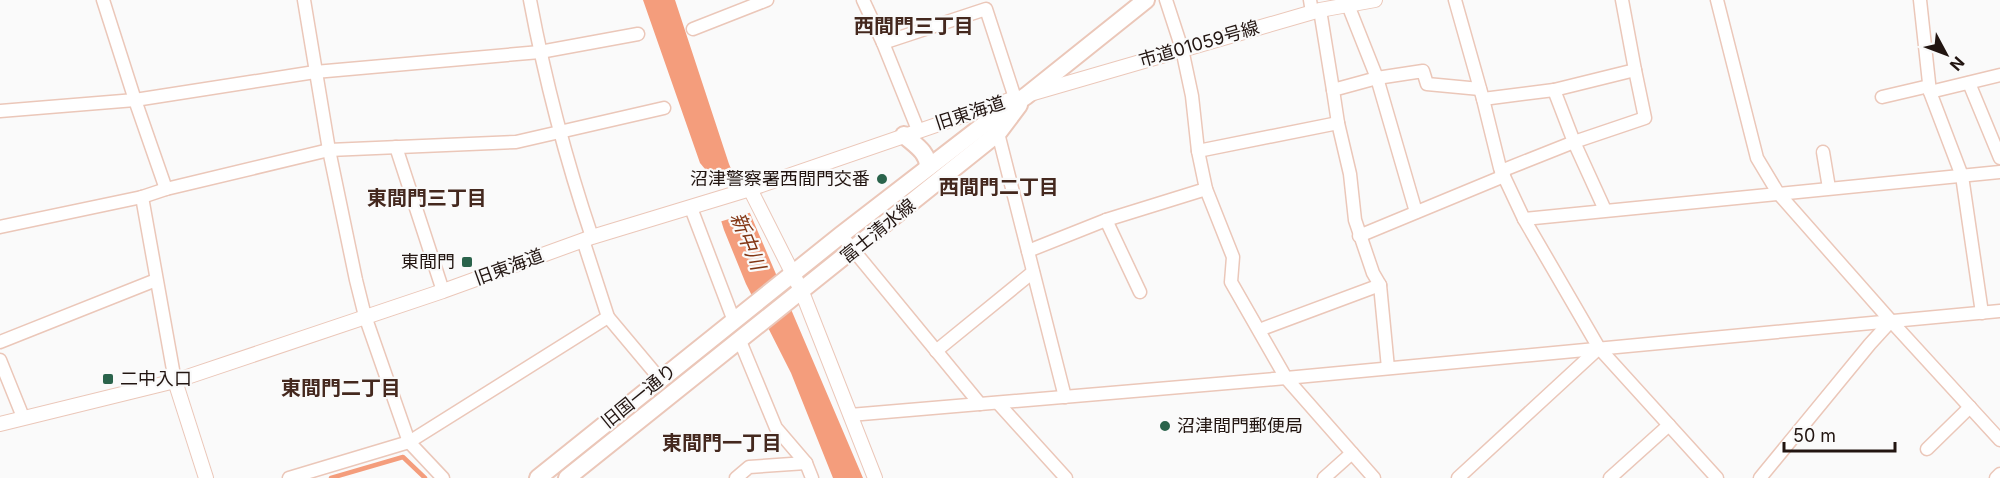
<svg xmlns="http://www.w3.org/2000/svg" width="2000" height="478" font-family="Inter,'Noto Sans JP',sans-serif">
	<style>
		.water { fill: #f49d7c }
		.pier { fill: #fafafa }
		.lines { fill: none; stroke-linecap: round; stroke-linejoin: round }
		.stream { stroke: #f49d7c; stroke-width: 4.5 }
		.minor-casing { stroke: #ebc7b9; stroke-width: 15 }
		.tertiary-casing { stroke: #ebc7b9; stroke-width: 16 }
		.secondary-casing { stroke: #ebc7b9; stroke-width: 20 }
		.minor { stroke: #fff; stroke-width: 12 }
		.tertiary { stroke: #fff; stroke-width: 14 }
		.secondary { stroke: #fff; stroke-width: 16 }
		.poi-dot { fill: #2a634b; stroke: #fafafa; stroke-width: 2 }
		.labels { text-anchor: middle; stroke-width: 4.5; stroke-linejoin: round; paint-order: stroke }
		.street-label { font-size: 18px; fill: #221511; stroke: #fafafa }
		.poi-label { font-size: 18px; fill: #221511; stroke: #fafafa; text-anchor: end }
		.neighbourhood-label { font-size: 20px; font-weight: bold; fill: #44281e; stroke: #fafafa }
		.water-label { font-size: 20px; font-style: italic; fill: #823513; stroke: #fafafa }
	</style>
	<rect width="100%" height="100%" fill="#fafafa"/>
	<path class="water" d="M643 0H675L729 164 863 478H833L791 373 746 284 724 230 705 169 700 163Z"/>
	<path class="pier" d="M734 167 752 212 719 222 705 178Z"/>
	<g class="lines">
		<path class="stream" d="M331 478 403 457 425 478"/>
		<defs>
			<g id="minor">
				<path d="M103 0 135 100 166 189"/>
				<path d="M304 0 329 150 356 280 365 316 409 442 443 478"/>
				<path d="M530 0C545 80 566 160 592 237"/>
				<path d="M863 0 883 43 918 130"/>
				<path d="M1166 0 1182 49 1192 96 1198 151 1206 189 1233 257 1231 282 1286 378 1374 478"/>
				<path d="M1310 0 1312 12"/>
				<path d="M1455 0 1483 99 1500 168 1524 219 1599 348 1717 478"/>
				<path d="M1717 0 1757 158 1778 193 1891 321 2000 440"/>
				<path d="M1920 0 1930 92 1962 176 1982 313"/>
				<path d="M1348 5 1377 78 1416 212"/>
				<path d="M1320 10 1333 90"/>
				<path d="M693 29 767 0"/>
				<path d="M883 43 986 9 1015 98"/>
				<path d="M1969 83 2000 158"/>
				<path d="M1930 92 2000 75"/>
				<path d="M1882 97 1929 86"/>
				<path d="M1483 99 1554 90"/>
				<path d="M0 111 135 100 315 72 540 52 638 34"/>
				<path d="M998 133 1065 397"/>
				<path d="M396 147 443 291"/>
				<path d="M1198 151 1338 123"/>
				<path d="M1823 152 1829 188"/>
				<path d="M1501 171 1574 142 1645 118 1635 70"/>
				<path d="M142 197 175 381"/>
				<path d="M691 208 734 321"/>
				<path d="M1605 210 1574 142 1554 90 1635 70 1622 0"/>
				<path d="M1524 219 2000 172"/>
				<path d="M1106 220 1140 292"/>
				<path d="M0 227 142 197 166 189 329 150 516 142 664 108"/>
				<path d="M841 235 980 404"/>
				<path d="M1359 236 1504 176"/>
				<path d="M583 240 608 317 660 379"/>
				<path d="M1028 251 1106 220 1206 189"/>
				<path d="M1259 330 1380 285"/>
				<path d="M740 341 776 428 806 463 812 478"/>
				<path d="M0 342 156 280"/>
				<path d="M936 351 1033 272"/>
				<path d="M0 360 23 417"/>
				<path d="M1388 368 1380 285 1373 273 1355 220 1350 174 1338 123 1333 90 1377 78 1423 71 1427 84 1480 89"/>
				<path d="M998 403 1066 478"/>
				<path d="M850 415 1286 378 2000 311"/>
				<path d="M1927 449 1970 407"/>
				<path d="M289 478 409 442 608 317"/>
				<path d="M736 478 749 467 806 463"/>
				<path d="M1324 478 1352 453"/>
				<path d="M1458 478 1599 348"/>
				<path d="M1610 478 1669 425"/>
				<path d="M1760 478 1870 344 1891 321"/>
				<path d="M1996 478 2000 474"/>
			</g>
			<g id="tertiary">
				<path d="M1030 94 1320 10 1375 0"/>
				<path d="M750 189 802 292 875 478"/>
				<path d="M175 381 206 478"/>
				<path d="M0 424 175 381 443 291 592 237 750 189 1015 98"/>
			</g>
			<g id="secondary">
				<path d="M904 135C915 145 928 152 928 167"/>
				<path d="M538 478 841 235 990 120 1026 96 1146 0"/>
				<path d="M567 478 998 133 1019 105"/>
			</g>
		</defs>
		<use href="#minor" class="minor-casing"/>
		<use href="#tertiary" class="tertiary-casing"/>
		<use href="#secondary" class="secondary-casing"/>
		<use href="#minor" class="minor"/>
		<use href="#tertiary" class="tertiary"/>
		<use href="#secondary" class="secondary"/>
	</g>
	<g class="poi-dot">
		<circle cx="882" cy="179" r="6"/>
		<rect x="461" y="256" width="12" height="12" rx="3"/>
		<rect x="102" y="373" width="12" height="12" rx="3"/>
		<circle cx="1165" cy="426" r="6"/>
	</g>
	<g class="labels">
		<g class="street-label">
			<text transform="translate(1199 44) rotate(-16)" y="6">市道01059号線</text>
			<text transform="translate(970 113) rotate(-18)" y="6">旧東海道</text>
			<text transform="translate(878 231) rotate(-39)" y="6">富士清水線</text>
			<text transform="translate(509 267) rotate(-20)" y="6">旧東海道</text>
			<text transform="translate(639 396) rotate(-39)" y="6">旧国一通り</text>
		</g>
		<g class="poi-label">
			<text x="870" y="185">沼津警察署西間門交番</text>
			<text x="455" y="268">東間門</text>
			<text x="120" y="385" text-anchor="start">二中入口</text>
			<text x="1177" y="432" text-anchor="start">沼津間門郵便局</text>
		</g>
		<g class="neighbourhood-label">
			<text x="914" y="33">西間門三丁目</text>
			<text x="999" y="194">西間門二丁目</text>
			<text x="427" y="205">東間門三丁目</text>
			<text x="341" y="395">東間門二丁目</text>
			<text x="722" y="450">東間門一丁目</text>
		</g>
		<g class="water-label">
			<text transform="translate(748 241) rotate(68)" y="7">新中川</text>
		</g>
	</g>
	<g transform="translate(1946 54) rotate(131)" stroke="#fafafa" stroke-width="4.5" paint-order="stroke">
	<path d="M0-4.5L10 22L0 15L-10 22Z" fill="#221511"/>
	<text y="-9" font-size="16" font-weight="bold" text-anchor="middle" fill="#221511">N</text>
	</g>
	<path d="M1784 442v9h111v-9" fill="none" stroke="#221511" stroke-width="3"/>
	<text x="1793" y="442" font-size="18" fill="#221511" stroke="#fafafa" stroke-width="4.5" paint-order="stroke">50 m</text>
</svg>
